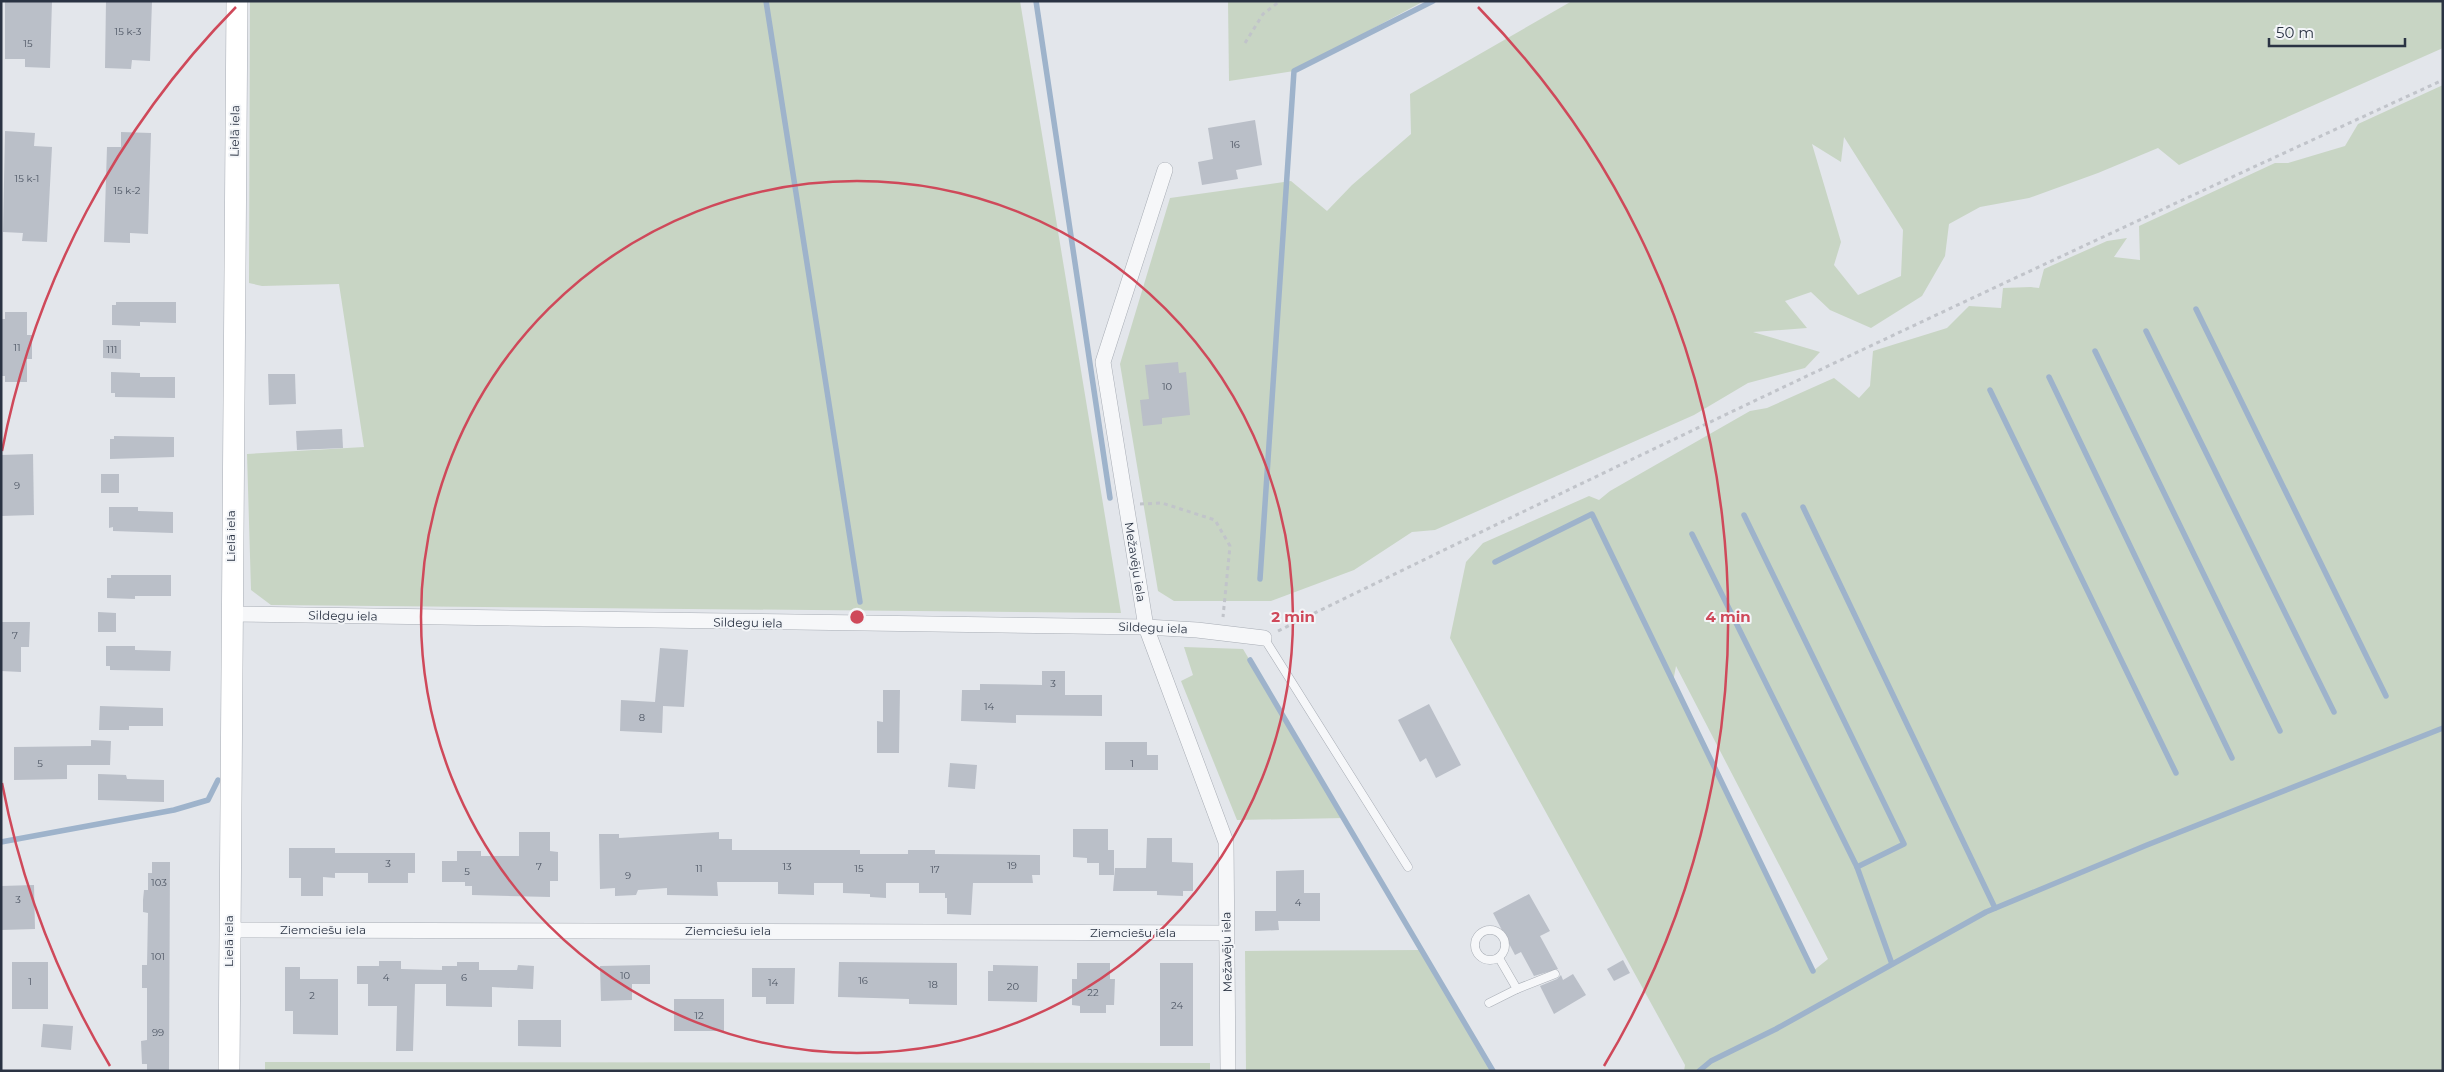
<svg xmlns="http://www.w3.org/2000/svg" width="2444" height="1072" font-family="Montserrat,sans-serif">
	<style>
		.green { fill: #c8d5c4; fill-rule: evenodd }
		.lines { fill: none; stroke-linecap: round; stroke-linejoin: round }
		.stream { stroke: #9eb3cb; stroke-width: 5.5 }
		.building { fill: #babfc8 }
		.lane-casing { stroke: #a8adb5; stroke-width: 9 }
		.street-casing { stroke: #a8adb5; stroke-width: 16 }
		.secondary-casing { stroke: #a8adb5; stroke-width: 22 }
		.path { stroke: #c1c4ca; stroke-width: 3; stroke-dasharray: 4 4; stroke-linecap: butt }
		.lane { stroke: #f6f7f9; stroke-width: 8 }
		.street { stroke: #f6f7f9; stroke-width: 15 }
		.secondary { stroke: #fff; stroke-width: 21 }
		.ring { fill: none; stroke: #cf495a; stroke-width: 2.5 }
		.labels { text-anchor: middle; stroke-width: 4; stroke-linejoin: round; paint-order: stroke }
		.number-label { font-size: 10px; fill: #4e5664 }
		.street-label { font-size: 12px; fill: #2a3343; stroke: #f3f5f8 }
		.centre { fill: #cf495a; stroke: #f3f5f8; stroke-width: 2.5 }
		.ring-label { font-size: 15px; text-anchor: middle; font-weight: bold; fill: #cf495a; stroke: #f3f5f8; stroke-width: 4; stroke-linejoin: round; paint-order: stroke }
	</style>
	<rect width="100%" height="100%" fill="#e3e6eb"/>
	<g class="green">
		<path d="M250 1H1020L1121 613 271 605 251 590 247 454 364 447 339 284 262 286 249 283Z"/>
		<path d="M1228 1H1424L1294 71 1229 81Z"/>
		<path d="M1572 1H2443V48L2179 165 2158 148 2098 173 2029 198 1980 207 1949 224 1945 256 1922 296 1871 328 1830 310 1811 292 1785 301 1807 328 1753 332 1820 352 1805 368 1748 383 1694 415 1435 530 1412 532 1354 570 1271 601H1174L1158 591 1120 364 1170 198 1291 181 1327 211 1352 185 1411 134 1410 94ZM1844 137 1903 230 1901 276 1858 295 1834 265 1841 242 1812 144 1841 162Z"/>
		<path d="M2443 85V1071H1684L1685 1065 1450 638 1466 562 1483 543 1589 496 1599 500 1610 491 1750 411 1767 408 1834 378 1859 398 1870 386 1873 351 1947 328 1969 306 2001 308 2003 288 2031 287 2039 288 2044 269 2107 241 2127 238 2114 257 2140 260 2139 226 2275 163H2288L2345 146 2358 124ZM1676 666 1828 959 1813 971 1673 682Z"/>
		<path d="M1184 647 1243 649 1344 818 1237 820 1181 681 1193 675Z"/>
		<path d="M1421 950 1493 1071H1246L1245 951Z"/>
		<path d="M265 1062 1210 1063V1071H265Z"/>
	</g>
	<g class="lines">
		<g class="stream">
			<path d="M766 1 860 602"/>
			<path d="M1036 1 1110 498"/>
			<path d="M2196 309 2386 696"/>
			<path d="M2146 331 2334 712"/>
			<path d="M2095 351 2280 731"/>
			<path d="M2049 377 2232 758"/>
			<path d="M1990 390 2176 773"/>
			<path d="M1803 507 1995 908"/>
			<path d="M1744 515 1904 844 1857 867"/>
			<path d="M1692 534 1857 867 1892 964"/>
			<path d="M1495 562 1592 514 1813 971"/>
			<path d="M1260 579 1294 71 1433 1"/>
			<path d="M1250 660 1493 1071"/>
			<path d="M1 842 174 810 208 800 218 780"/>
			<path d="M1699 1071 1711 1061 1776 1029 1986 912 2147 845 2443 728"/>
		</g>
	</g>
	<g class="building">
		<path d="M5 1H52L50 68 25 67V59H5Z"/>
		<path d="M106 1H152L150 61 132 60 131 69 105 68Z"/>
		<path d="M1255 120 1262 165 1236 170 1238 179 1202 185 1198 162 1213 159 1208 128Z"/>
		<path d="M5 131 35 133 34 146 52 147 47 242 22 241 23 233 3 232Z"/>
		<path d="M121 132 151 133 148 234 130 233V243L104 242 107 147H121Z"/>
		<path d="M116 302H176V323L140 322V326L112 325V305H116Z"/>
		<path d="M5 312H27V335H32V359H27V382H5V376H1V319H5Z"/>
		<path d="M103 340H121V359L103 358Z"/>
		<path d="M1178 362 1179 373 1186 372 1190 415 1162 418V424L1143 426 1140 400 1149 399 1145 365Z"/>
		<path d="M111 372 140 373V377H175V398L115 397V393H111Z"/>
		<path d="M268 374H295L296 404 269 405Z"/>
		<path d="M342 429 343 448 297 450 296 431Z"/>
		<path d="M114 436 174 437V457L110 459V439H114Z"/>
		<path d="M33 454 34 515 1 516V455Z"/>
		<rect x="101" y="474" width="18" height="19"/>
		<path d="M109 507H138V511L173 512V533L113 531V527L109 528Z"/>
		<path d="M111 575H171V596H135V599L107 598V578H111Z"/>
		<path d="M98 612 116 613V632H98Z"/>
		<path d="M1 622H30L29 647H21V672L1 671Z"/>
		<path d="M106 646H135V650L171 651 170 671 110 670V666H106Z"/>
		<path d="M660 648 688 650 684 707 663 706 662 733 620 731 621 700 655 702Z"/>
		<path d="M1042 671H1065V695H1102V716L1016 715V723L961 721 962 690H980V684L1042 685Z"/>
		<path d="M883 690H900L899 753H877V721L883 722Z"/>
		<path d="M1429 704 1461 765 1436 778 1426 758 1420 762 1398 720Z"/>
		<path d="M100 706 163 708V726H129V730H99Z"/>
		<path d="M91 740 111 741 110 765H67V779L14 780V747L91 746Z"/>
		<path d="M1105 742H1147V755H1158V770H1105Z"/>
		<path d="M950 763 977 765 975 789 948 787Z"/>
		<path d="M98 774 126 775 127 779 164 780V802L98 800Z"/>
		<path d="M1073 829H1108V850H1114V875H1099V863H1087V858L1073 857Z"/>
		<path d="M519 832H550V851L558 852V881H550V897L472 895V886H465V882H442V861H457V851H481V856H519Z"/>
		<path d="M719 832V839H732V850H860V854H908V850H935V854L1040 855V875H1032L1033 883H973L971 915 947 914V898H945V893H919V883H886V898L870 897V894L843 893V883H814V895L778 894V882H717L718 896 667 895V888L638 890 636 895 615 896V888L600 889 599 834H619V838Z"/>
		<path d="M1147 838H1172V862L1193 863V891H1183V896L1157 895V891H1113L1115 868H1146Z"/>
		<path d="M289 848H335V853H415V873H408V883H368V873H335V878L323 877V896H301V878H289Z"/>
		<path d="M152 862H170L169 1071H147V1064H142L141 1041 147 1040V988H142V965H147L148 913 143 912V900L144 890H148V873H152Z"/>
		<path d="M1304 870V893H1320V921H1278L1279 930 1255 931V911H1276V871Z"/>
		<path d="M34 885 35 929 1 930V886Z"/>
		<path d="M1529 894 1550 931 1540 936 1558 969 1534 976 1521 952 1515 955 1493 913Z"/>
		<path d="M1623 960 1630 973 1614 981 1607 969Z"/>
		<path d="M379 961H401V969L442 970V966H457V962H479V970H517L518 965 534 966 533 989 492 987V1007L446 1006V984H415L413 1051H396L397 1006H368V984H357V966H379Z"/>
		<rect x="12" y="962" width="36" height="47"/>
		<path d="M839 962 957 963V1005L909 1004V999L838 997Z"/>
		<path d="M1077 963H1110V979H1115L1114 1005H1106V1013H1080V1006L1072 1005V979H1077Z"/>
		<rect x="1160" y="963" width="33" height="83"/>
		<path d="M650 965V984H632V1000L601 1001 600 966Z"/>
		<path d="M993 965 1038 966 1037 1002 988 1001V971H993Z"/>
		<path d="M285 967H300V979H338V1035L293 1034V1011H285Z"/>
		<path d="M752 968H795L794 1004H766V997H752Z"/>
		<path d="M1573 974 1586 995 1554 1014 1540 986 1557 979 1561 975 1563 980Z"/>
		<rect x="674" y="999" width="50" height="32"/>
		<path d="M518 1020H561V1047L518 1046Z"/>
		<path d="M43 1024 73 1026 71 1050 41 1047Z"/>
	</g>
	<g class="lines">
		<defs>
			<g id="lane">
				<path d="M1264 638 1408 867"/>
				<circle cx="1490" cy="945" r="15"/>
				<path d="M1517 989 1555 974"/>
				<path d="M1489 1003 1517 989 1499 958"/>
			</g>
			<g id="street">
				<path d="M1165 170 1103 362 1146 627 1226 842 1228 1071"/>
				<path d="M231 614 1146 627 1197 630 1264 638"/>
				<path d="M230 930 1226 933"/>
			</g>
			<path id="secondary" d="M229 1071 237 1"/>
		</defs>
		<use href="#lane" class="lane-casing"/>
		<use href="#street" class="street-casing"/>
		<use href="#secondary" class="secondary-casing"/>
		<g class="path">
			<path d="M1245 43 1263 14 1280 1"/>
			<path d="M1140 504 1162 503 1215 520 1230 546 1223 617"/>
			<path d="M1278 631C1663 442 2052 259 2443 80"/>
		</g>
		<use href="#lane" class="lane"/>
		<use href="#street" class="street"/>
		<use href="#secondary" class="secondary"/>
	</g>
	<g class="ring">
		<circle cx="857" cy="617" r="436"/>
		<path d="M110 1066A871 871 0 0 1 2 783M2 451A871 871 0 0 1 236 7M1478 7A871 871 0 0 1 1604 1066"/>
	</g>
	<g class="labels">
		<g class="number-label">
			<text x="128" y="35">15 k-3</text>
			<text x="28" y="47">15</text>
			<text x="1235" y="148">16</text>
			<text x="27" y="182">15 k-1</text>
			<text x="127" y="194">15 k-2</text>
			<text x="17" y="351">11</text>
			<text x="112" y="353">111</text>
			<text x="1167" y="390">10</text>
			<text x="17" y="489">9</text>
			<text x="15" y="639">7</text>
			<text x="1053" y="687">3</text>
			<text x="989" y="710">14</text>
			<text x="642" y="721">8</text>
			<text x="40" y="767">5</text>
			<text x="1132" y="767">1</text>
			<text x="388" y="867">3</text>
			<text x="1012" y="869">19</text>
			<text x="539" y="870">7</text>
			<text x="787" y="870">13</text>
			<text x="699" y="872">11</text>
			<text x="859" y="872">15</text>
			<text x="935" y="873">17</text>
			<text x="467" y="875">5</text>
			<text x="628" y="879">9</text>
			<text x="159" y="886">103</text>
			<text x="18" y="903">3</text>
			<text x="1298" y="906">4</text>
			<text x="158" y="960">101</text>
			<text x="625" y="979">10</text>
			<text x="386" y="981">4</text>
			<text x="464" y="981">6</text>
			<text x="863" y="984">16</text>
			<text x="30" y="985">1</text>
			<text x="773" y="986">14</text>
			<text x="933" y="988">18</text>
			<text x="1013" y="990">20</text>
			<text x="1093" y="996">22</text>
			<text x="312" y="999">2</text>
			<text x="1177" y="1009">24</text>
			<text x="699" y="1019">12</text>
			<text x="158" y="1036">99</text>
		</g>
		<g class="street-label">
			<text transform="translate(235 131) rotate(-89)" y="4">Lielā iela</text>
			<text transform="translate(231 536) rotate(-90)" y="4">Lielā iela</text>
			<text transform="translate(1135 562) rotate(81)" y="4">Mežavēju iela</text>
			<text transform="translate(343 616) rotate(1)" y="4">Sildegu iela</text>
			<text transform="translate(748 623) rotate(1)" y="4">Sildegu iela</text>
			<text transform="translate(1153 628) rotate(2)" y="4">Sildegu iela</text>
			<text x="323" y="934">Ziemciešu iela</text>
			<text x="728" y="935">Ziemciešu iela</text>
			<text x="1133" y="937">Ziemciešu iela</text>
			<text transform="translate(229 941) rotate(-90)" y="4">Lielā iela</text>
			<text transform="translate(1227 952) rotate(-91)" y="4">Mežavēju iela</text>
		</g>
	</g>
	<circle cx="857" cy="617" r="8" class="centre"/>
	<g class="ring-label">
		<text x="1293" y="622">2 min</text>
		<text x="1728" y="622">4 min</text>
	</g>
	<rect width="2444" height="1072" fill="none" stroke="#2a3343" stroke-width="5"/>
	<path d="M2269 38v8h136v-8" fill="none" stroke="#2a3343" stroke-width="2.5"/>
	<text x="2276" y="38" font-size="15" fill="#2a3343" stroke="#f3f5f8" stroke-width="4" paint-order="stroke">50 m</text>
</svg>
